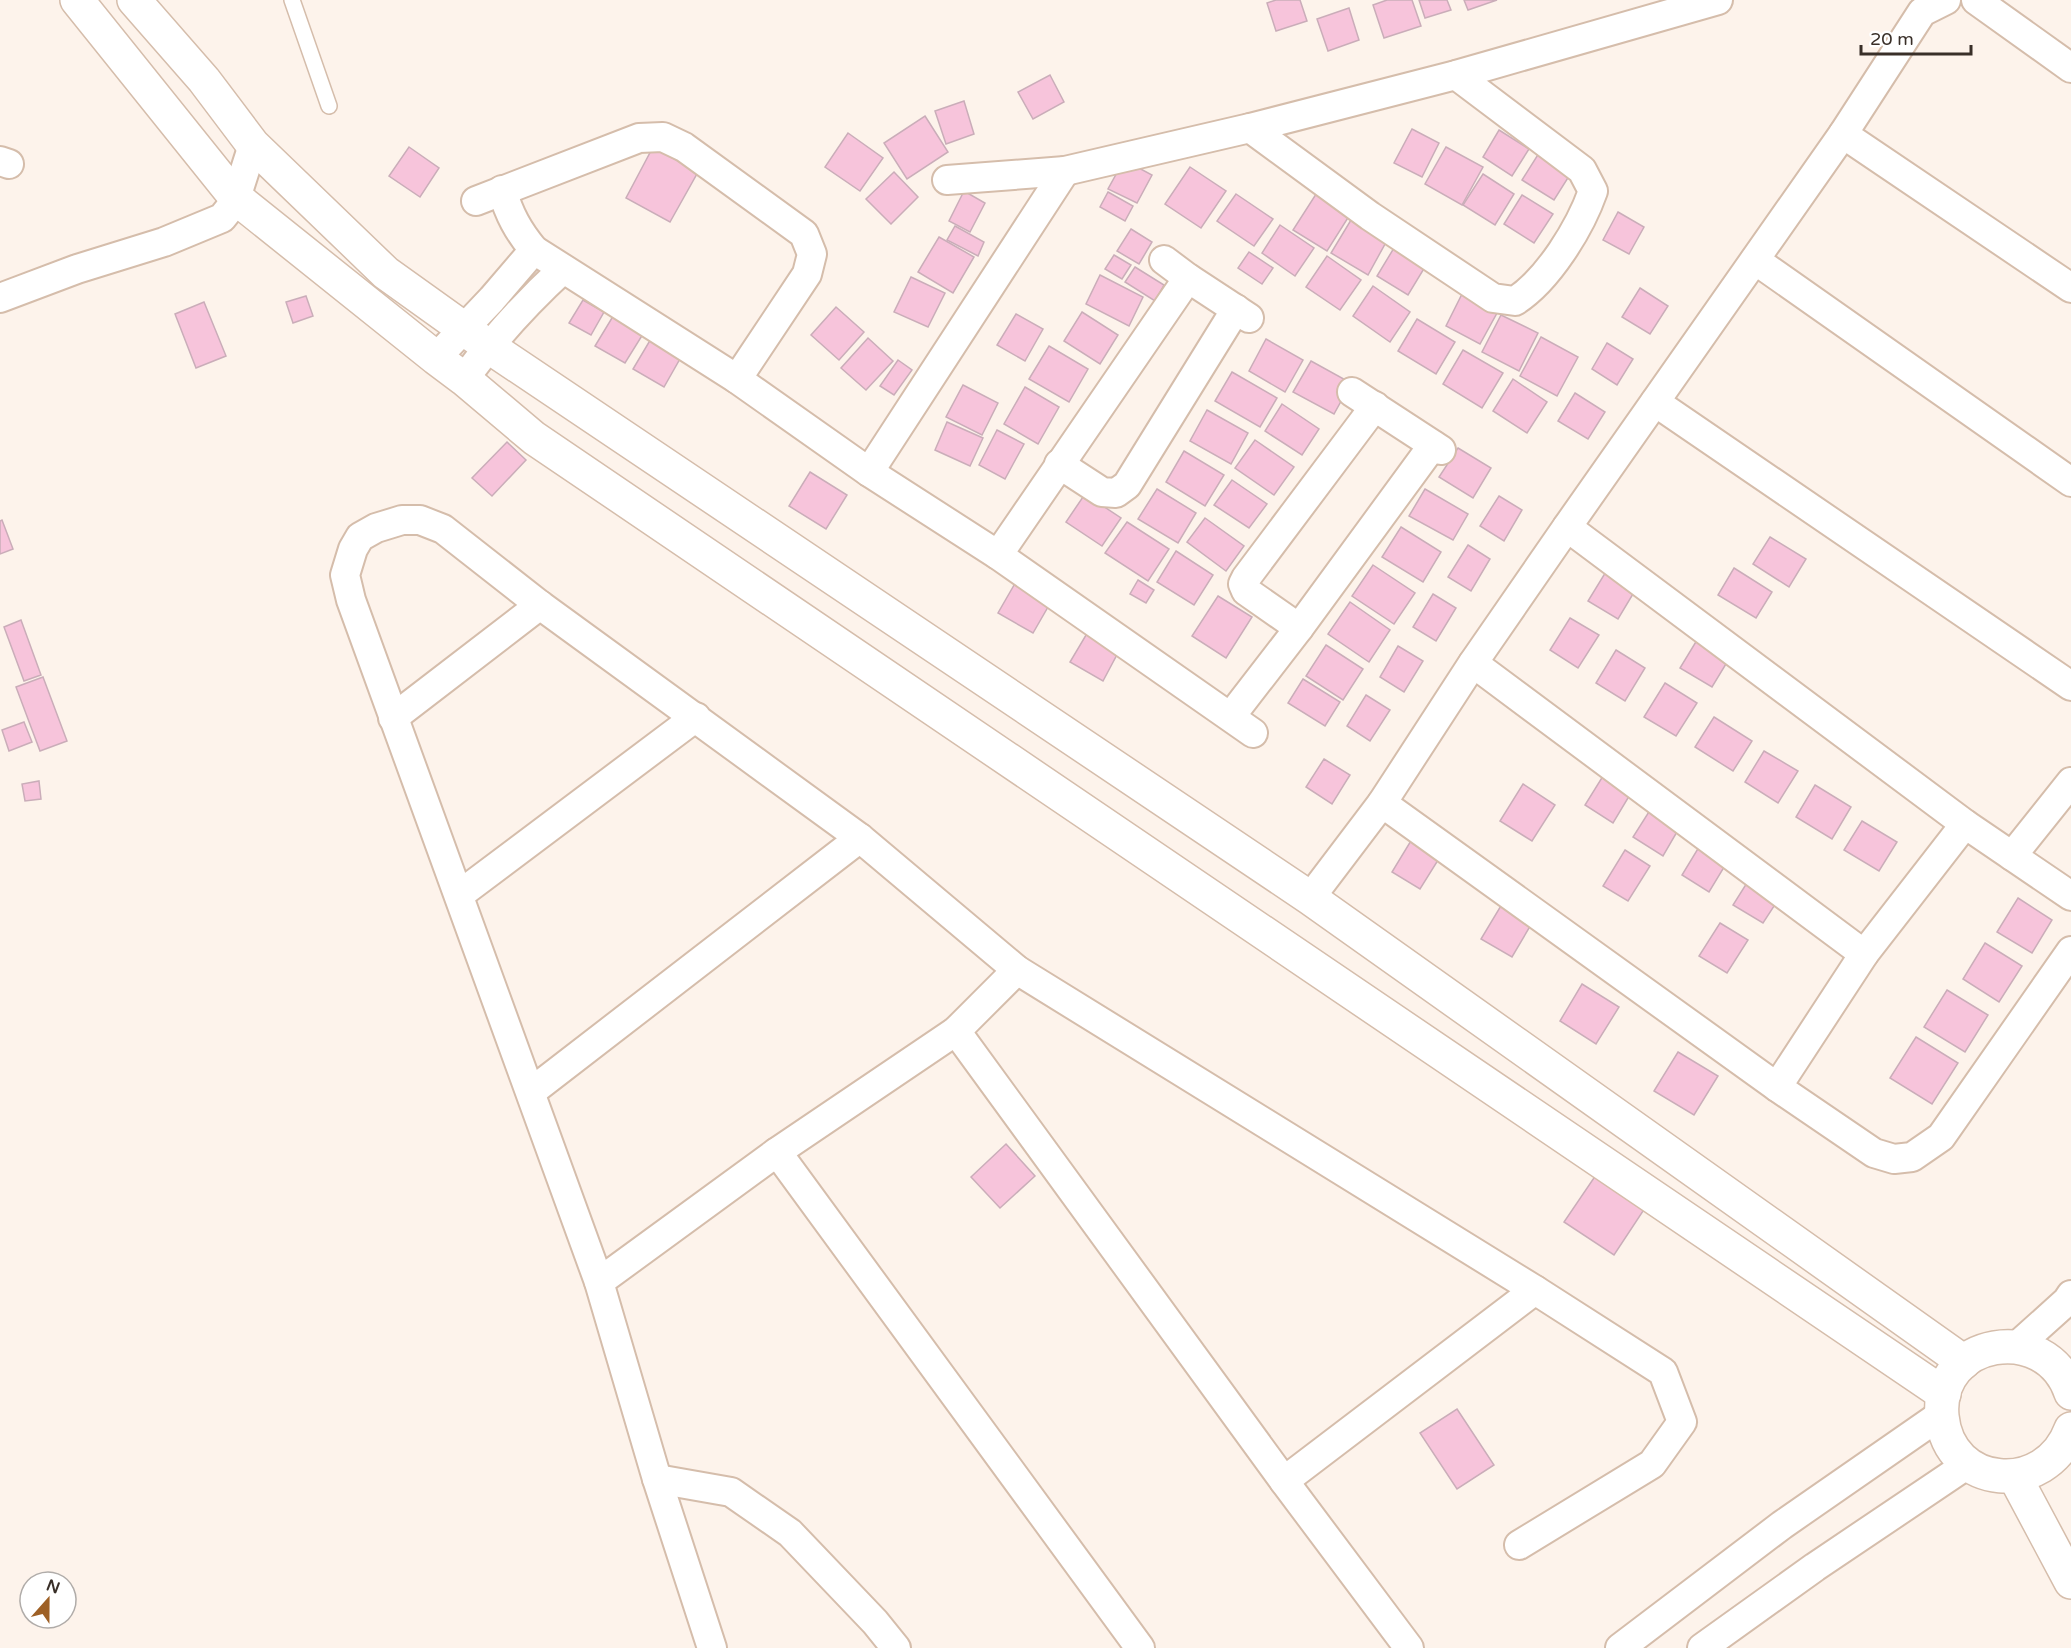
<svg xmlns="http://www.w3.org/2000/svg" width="2071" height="1648" font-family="'Varela Round',sans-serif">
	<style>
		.building { fill: #f7c4db; stroke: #caadb9; stroke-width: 1.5 }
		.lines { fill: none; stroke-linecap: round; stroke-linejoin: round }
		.lane-casing { stroke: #d5bdab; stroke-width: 18 }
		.street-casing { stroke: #d5bdab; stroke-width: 32 }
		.secondary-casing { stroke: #d5bdab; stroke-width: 36 }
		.lane { stroke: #fff; stroke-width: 15 }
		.street { stroke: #fff; stroke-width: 28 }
		.secondary { stroke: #fff; stroke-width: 33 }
	</style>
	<rect width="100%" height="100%" fill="#fdf3eb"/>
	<g class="building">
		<path d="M1276 0H1300L1307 21 1276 31 1267 3Z"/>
		<path d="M1387 0H1412L1421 26 1384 38 1373 5Z"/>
		<path d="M1419 0H1447L1451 10 1425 18Z"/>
		<path d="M1464 0H1497L1468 10Z"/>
		<path d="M1349 8 1359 40 1328 51 1317 19Z"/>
		<path d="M1050 75 1064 102 1033 119 1018 92Z"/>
		<path d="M964 101 974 134 946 144 935 111Z"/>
		<path d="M925 116 948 152 907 179 884 143Z"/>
		<path d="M1412 129 1439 143 1422 177 1394 163Z"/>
		<path d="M1499 130 1529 149 1512 176 1483 157Z"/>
		<path d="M848 133 883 158 860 191 825 167Z"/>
		<path d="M409 147 439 168 420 197 389 176Z"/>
		<path d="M653 147 698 172 670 222 626 198Z"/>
		<path d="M1446 147 1483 167 1462 205 1425 184Z"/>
		<path d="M1539 153 1571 173 1554 200 1522 180Z"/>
		<path d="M1124 160 1152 175 1137 203 1108 189Z"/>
		<path d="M1190 167 1226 191 1201 228 1165 204Z"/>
		<path d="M894 172 918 197 891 224 866 199Z"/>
		<path d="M1483 174 1514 194 1495 225 1463 205Z"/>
		<path d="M964 191 985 203 970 232 949 221Z"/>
		<path d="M1318 191 1351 213 1327 251 1293 230Z"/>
		<path d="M1108 192 1133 206 1125 221 1100 207Z"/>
		<path d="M1236 194 1273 219 1254 246 1217 221Z"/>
		<path d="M1522 195 1553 214 1534 243 1504 224Z"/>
		<path d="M1618 212 1644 227 1629 254 1603 240Z"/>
		<path d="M1354 215 1390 235 1368 275 1331 253Z"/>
		<path d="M1280 225 1314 248 1295 276 1262 253Z"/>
		<path d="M955 226 984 242 978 256 947 240Z"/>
		<path d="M1131 229 1152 242 1139 264 1117 251Z"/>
		<path d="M939 237 974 257 953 293 918 272Z"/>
		<path d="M1397 243 1428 262 1408 295 1377 276Z"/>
		<path d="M1249 252 1273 268 1262 284 1238 268Z"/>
		<path d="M1114 255 1131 265 1122 279 1105 269Z"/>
		<path d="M1327 256 1361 280 1340 310 1306 287Z"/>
		<path d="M1135 267 1164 285 1155 301 1125 282Z"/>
		<path d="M1100 275 1143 297 1129 326 1086 304Z"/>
		<path d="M911 277 945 293 928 327 894 312Z"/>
		<path d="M1373 286 1410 312 1390 342 1353 316Z"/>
		<path d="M1640 288 1668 306 1650 334 1622 317Z"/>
		<path d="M1462 294 1497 313 1480 344 1446 326Z"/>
		<path d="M306 296 313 316 293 323 286 302Z"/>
		<path d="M583 300 604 312 591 335 569 323Z"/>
		<path d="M204 302 226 356 196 368 175 314Z"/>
		<path d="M836 307 864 332 839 360 811 335Z"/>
		<path d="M618 308 648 326 625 363 595 346Z"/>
		<path d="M1082 312 1118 335 1100 364 1064 341Z"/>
		<path d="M1016 314 1043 329 1025 361 997 345Z"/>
		<path d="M1501 315 1538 333 1519 371 1482 352Z"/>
		<path d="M1417 319 1455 342 1436 374 1398 351Z"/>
		<path d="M655 332 685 350 664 387 633 369Z"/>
		<path d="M1541 337 1578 357 1557 396 1520 376Z"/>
		<path d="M868 338 893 361 866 390 841 368Z"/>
		<path d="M1266 339 1303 360 1285 392 1249 371Z"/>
		<path d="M1607 343 1633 359 1617 385 1592 369Z"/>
		<path d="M1049 346 1088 369 1069 402 1029 379Z"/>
		<path d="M1463 350 1503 373 1482 408 1443 384Z"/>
		<path d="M898 360 912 370 894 395 880 386Z"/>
		<path d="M1311 361 1351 383 1334 414 1293 392Z"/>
		<path d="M1232 372 1277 398 1260 427 1215 401Z"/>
		<path d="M1513 379 1547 402 1527 433 1493 411Z"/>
		<path d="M963 385 998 403 982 435 946 417Z"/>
		<path d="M1025 387 1059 407 1038 444 1004 424Z"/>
		<path d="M1575 393 1605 412 1588 439 1558 421Z"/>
		<path d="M1282 404 1319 429 1302 455 1265 431Z"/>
		<path d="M1207 410 1248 433 1231 464 1190 441Z"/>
		<path d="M947 422 983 438 970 466 935 450Z"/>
		<path d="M997 430 1024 444 1005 479 979 465Z"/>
		<path d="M1255 440 1294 467 1274 495 1235 468Z"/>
		<path d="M507 442 526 460 492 496 472 478Z"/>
		<path d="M1458 448 1491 468 1473 498 1439 477Z"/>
		<path d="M1184 451 1224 475 1205 506 1166 482Z"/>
		<path d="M810 472 847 495 826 529 789 506Z"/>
		<path d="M1232 480 1267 504 1249 528 1214 505Z"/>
		<path d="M1157 489 1196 513 1178 543 1138 519Z"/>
		<path d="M1425 489 1468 514 1453 540 1409 516Z"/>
		<path d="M1085 494 1121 518 1102 546 1066 522Z"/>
		<path d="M1499 496 1522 510 1504 541 1480 526Z"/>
		<path d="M1205 518 1244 546 1226 571 1187 542Z"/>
		<path d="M2 520 13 549 0 554V521Z"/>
		<path d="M1127 522 1169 549 1148 581 1105 553Z"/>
		<path d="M1401 527 1441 552 1423 582 1382 557Z"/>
		<path d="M1770 537 1806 559 1789 587 1753 564Z"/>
		<path d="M1468 545 1490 559 1471 591 1448 577Z"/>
		<path d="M1176 551 1213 575 1194 605 1157 582Z"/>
		<path d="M1373 565 1415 593 1394 624 1352 596Z"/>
		<path d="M1734 568 1772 592 1756 618 1718 595Z"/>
		<path d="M1607 570 1636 589 1618 619 1588 601Z"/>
		<path d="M1017 580 1052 600 1033 633 998 613Z"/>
		<path d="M1138 580 1154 590 1146 603 1130 594Z"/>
		<path d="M1433 594 1456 608 1436 641 1413 627Z"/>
		<path d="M1218 596 1252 617 1226 658 1192 636Z"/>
		<path d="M1350 602 1390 630 1369 662 1328 634Z"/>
		<path d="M1570 618 1599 635 1578 668 1550 650Z"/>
		<path d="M21 620 41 675 24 681 4 627Z"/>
		<path d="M1089 630 1120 649 1103 681 1070 662Z"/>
		<path d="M1697 640 1729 659 1712 687 1680 668Z"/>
		<path d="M1326 645 1363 669 1343 700 1306 676Z"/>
		<path d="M1398 646 1423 661 1404 692 1380 677Z"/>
		<path d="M1616 650 1645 668 1625 701 1596 683Z"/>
		<path d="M43 677 67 741 40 751 16 687Z"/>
		<path d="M1303 679 1340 702 1325 726 1288 703Z"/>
		<path d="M1665 683 1697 703 1676 736 1644 717Z"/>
		<path d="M1366 695 1390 710 1370 741 1347 726Z"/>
		<path d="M1714 717 1752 741 1733 771 1695 747Z"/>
		<path d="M24 722 32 742 9 751 2 730Z"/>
		<path d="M1764 751 1798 771 1778 803 1745 782Z"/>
		<path d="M1324 759 1350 775 1332 804 1306 787Z"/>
		<path d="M1603 776 1631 793 1613 823 1585 805Z"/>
		<path d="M39 781 41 799 25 801 22 784Z"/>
		<path d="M1523 784 1555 805 1532 841 1500 821Z"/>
		<path d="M1815 785 1851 807 1832 839 1796 817Z"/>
		<path d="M1652 807 1681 825 1663 856 1633 837Z"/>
		<path d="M1862 821 1897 842 1879 871 1844 850Z"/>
		<path d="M1412 839 1440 857 1420 889 1392 872Z"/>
		<path d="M1702 842 1729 859 1709 892 1682 875Z"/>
		<path d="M1625 850 1650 866 1628 901 1603 886Z"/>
		<path d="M1750 878 1780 897 1763 923 1733 905Z"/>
		<path d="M2018 898 2052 920 2032 953 1997 932Z"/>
		<path d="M1502 904 1532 923 1512 957 1481 939Z"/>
		<path d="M1720 923 1748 940 1727 973 1699 956Z"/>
		<path d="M1985 943 2022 966 1999 1002 1963 979Z"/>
		<path d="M1582 984 1619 1007 1596 1044 1560 1021Z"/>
		<path d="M1947 990 1988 1015 1965 1052 1924 1027Z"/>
		<path d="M1916 1037 1958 1063 1932 1104 1890 1078Z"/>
		<path d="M1678 1052 1718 1076 1694 1115 1654 1091Z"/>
		<path d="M1006 1144 1035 1176 1000 1208 971 1177Z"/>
		<path d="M1600 1169 1649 1202 1614 1255 1564 1222Z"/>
		<path d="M1457 1409 1494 1465 1457 1489 1420 1433Z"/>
	</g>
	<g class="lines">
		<defs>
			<path id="lane" d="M292 0 329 106"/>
			<g id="street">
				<path d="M1976 0 2071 68"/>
				<path d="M1250 128 1370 216 1493 298 1515 301C1548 280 1580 228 1593 191L1582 170 1456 75"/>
				<path d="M1843 134 2071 288"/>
				<path d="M0 161 9 164"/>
				<path d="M947 180 1065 171 1250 128 1456 75 1718 0"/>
				<path d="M502 190C509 214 518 231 534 250L737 379 869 472 998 555 1253 733"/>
				<path d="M476 201 639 138 663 137 684 147 804 234 812 254 807 274 737 379"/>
				<path d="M1164 260 1188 278 1249 318"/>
				<path d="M1755 260 2071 482"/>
				<path d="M0 298 77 269 164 242 222 218 230 208 236 198 253 145"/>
				<path d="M436 358 492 299 534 250"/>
				<path d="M464 379C494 338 526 303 563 269"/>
				<path d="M1352 392 1441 450"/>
				<path d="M1655 402 2071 686"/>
				<path d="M1059 464 1102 492 1116 493 1127 485 1236 309"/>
				<path d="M869 472 1065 171"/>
				<path d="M1567 527 1843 134 1922 12 1946 0"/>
				<path d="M998 555 1188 278"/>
				<path d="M1299 628 1246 591 1243 584 1246 578 1375 406"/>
				<path d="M1473 663 1864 954 1965 824"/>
				<path d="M1231 716 1299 628 1433 445"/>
				<path d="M393 718 540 605"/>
				<path d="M2012 856 2071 782"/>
				<path d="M459 895 696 717"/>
				<path d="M2071 896 1965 824 1567 527 1473 663 1382 803 1777 1087 1874 1153 1894 1159 1912 1157 1941 1137 2071 951"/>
				<path d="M1310 898 1382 803"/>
				<path d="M956 1031 1284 1481 1409 1648"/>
				<path d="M1777 1087 1864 954"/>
				<path d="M531 1092 860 838"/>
				<path d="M777 1152 1140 1648"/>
				<path d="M599 1282 777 1152 956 1031 1017 970"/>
				<path d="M2017 1346 2067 1301 2071 1295"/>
				<path d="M657 1479 731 1492 790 1533 875 1622 896 1648"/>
				<path d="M1284 1481 1535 1290"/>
				<path d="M712 1648 657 1479 599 1282 351 600 345 575 353 549 360 537 376 528 402 520H420L443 529 540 605 860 838 1017 970 1535 1290 1663 1372 1682 1422 1652 1464 1519 1545"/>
				<path d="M1620 1648 1782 1525 1942 1414"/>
				<path d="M1702 1648 1815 1567 1968 1464"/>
			</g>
			<g id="secondary">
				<path d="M77 0 236 198 436 358 464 379 534 438 1944 1394"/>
				<path d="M134 0 204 80 253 145 386 273 488 346 1310 898 1964 1362"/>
				<path d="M2071 1393C2046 1319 1935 1339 1942 1416 1949 1490 2046 1497 2071 1429"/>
				<path d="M2015 1477 2071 1582"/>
			</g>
		</defs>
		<use href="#lane" class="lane-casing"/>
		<use href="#street" class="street-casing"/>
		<use href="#secondary" class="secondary-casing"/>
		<use href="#lane" class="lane"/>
		<use href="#street" class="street"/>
		<use href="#secondary" class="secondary"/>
	</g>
	<g transform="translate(48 1600) rotate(21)"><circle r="28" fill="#ffffff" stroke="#b0aca9" stroke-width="1.5"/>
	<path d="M0-4.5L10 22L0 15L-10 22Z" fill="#9e6025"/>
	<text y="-9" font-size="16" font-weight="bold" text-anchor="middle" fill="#392f28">N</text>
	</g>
	<path d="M1861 45v9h110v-9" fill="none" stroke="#392f28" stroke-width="3"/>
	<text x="1870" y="45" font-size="18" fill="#392f28" stroke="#ffffff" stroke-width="4.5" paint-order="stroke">20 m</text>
</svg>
